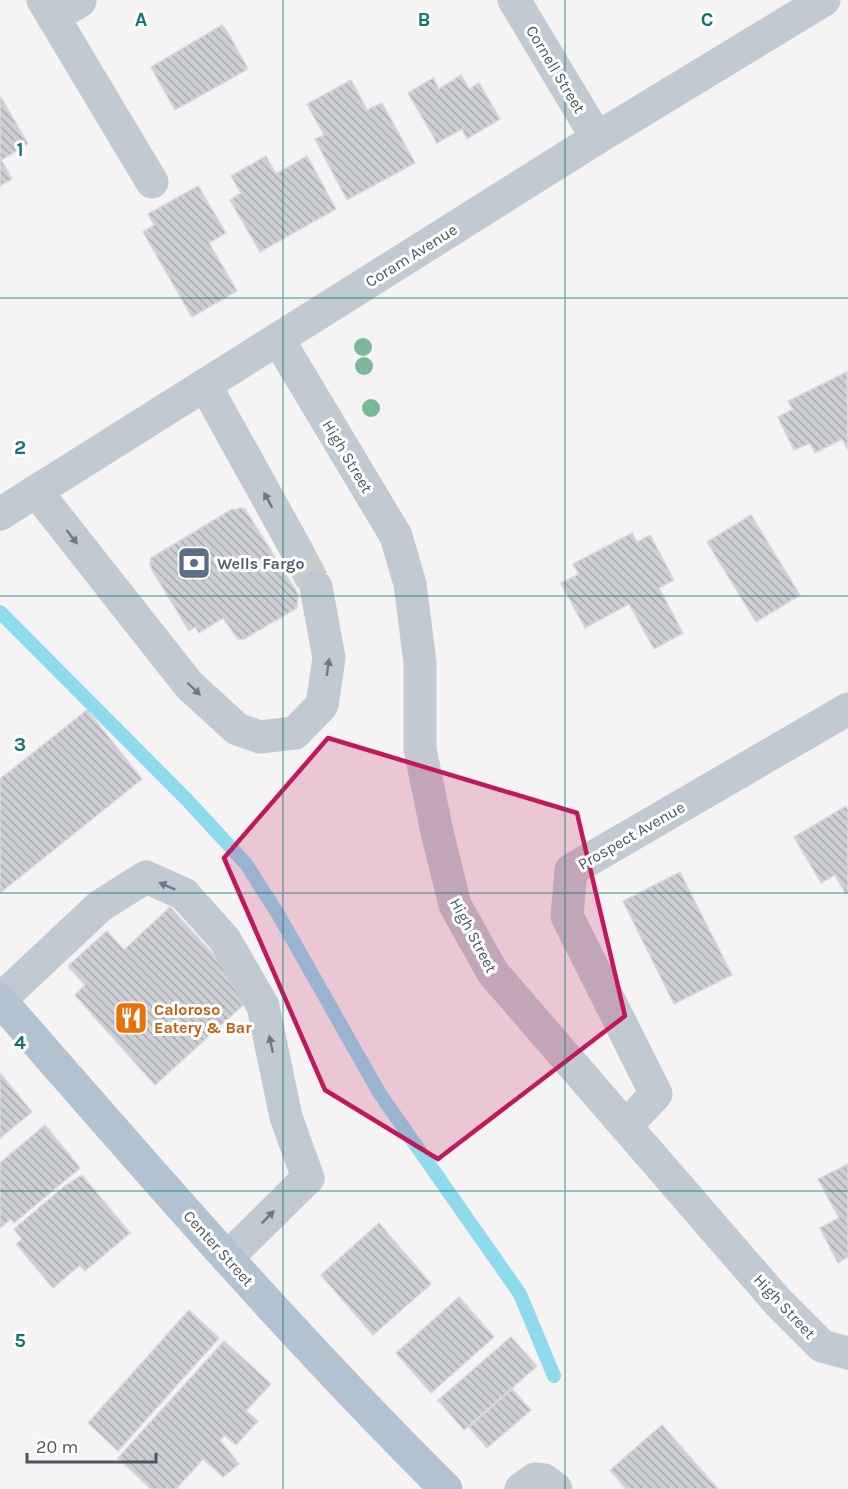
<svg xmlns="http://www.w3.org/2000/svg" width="848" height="1489" font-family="Karla,sans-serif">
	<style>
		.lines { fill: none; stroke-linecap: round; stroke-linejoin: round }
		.stream { stroke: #90daee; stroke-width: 14 }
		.building { fill: url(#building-back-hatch); stroke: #d7d9de; stroke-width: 1.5 }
		.minor-tunnel { stroke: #caccce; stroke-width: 33; stroke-dasharray: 33 16; stroke-linecap: butt }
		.minor { stroke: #c1cad2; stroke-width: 33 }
		.major { stroke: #b3c2d1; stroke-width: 33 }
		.tree { fill: #7bb799 }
		.oneway { fill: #6e7983 }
		.marked { fill: #c2185b; fill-opacity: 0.2; stroke: #c2185b; stroke-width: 4.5; stroke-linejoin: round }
		.grid { fill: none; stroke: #0f766e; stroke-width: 1.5; stroke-opacity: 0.55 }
		.labels { text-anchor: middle; stroke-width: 6; stroke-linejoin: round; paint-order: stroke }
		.street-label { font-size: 16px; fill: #4a5661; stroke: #fff }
		.service-label { font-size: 16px; font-weight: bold; fill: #4e5e75; stroke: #fff; text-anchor: start }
		.food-label { font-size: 16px; font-weight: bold; fill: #c56008; stroke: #fff; text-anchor: start }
		.grid-label { font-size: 20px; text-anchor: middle; font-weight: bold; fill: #0f766e; stroke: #fff; stroke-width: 6; stroke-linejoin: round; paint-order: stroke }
	</style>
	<defs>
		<pattern id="building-back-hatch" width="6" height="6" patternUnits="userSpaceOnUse" patternTransform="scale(1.5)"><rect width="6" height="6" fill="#cdcfd5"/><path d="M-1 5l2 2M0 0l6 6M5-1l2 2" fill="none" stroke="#a8abb0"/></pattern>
	</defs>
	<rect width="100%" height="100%" fill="#f5f3f3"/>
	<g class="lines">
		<path class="stream" d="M0 612 189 802 246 864 278 914 380 1094 520 1294 554 1376"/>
	</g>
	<g class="building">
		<path d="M222 25 227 31 248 69 175 110 151 67Z"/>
		<path d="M461 75 469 89 479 83 500 119 467 139 462 129 437 143 408 93 433 78 439 89Z"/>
		<path d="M351 80 367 110 382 103 415 163 347 200 315 139 324 135 307 104Z"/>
		<path d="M0 96 28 144 1 160 12 179 0 186Z"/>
		<path d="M266 156 276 174 307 156 336 209 260 252 230 200 241 193 231 176Z"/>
		<path d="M198 186 226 233 209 243 237 291 192 317 143 232 154 225 148 214Z"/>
		<path d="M847 372 848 450 842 439 815 453 810 443 794 450 778 417 793 409 788 401Z"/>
		<path d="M240 508 245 509 298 594 297 608 244 639H238L223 618 199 633 195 627 189 631 152 570 150 564 151 558 232 509 234 510Z"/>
		<path d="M751 515 800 595 756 622 707 542Z"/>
		<path d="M632 533 637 542 650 535 674 580 659 588 683 633 654 649 629 604 585 628 561 583 579 574 573 564Z"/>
		<path d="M87 710 142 779 0 893V779Z"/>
		<path d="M846 806 848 810V893L846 894 835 875 821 883 794 837Z"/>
		<path d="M680 872 732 975 674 1004 623 901Z"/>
		<path d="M170 907 252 997 155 1085 75 995 85 985 68 966 107 931 124 950Z"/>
		<path d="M0 1073 32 1112 0 1138Z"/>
		<path d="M45 1125 80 1168 14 1223 11 1219 0 1228V1163Z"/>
		<path d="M848 1164V1257L838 1263 820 1228 839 1218 818 1179Z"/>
		<path d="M82 1175 130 1233 85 1271 80 1265 53 1288 16 1244 22 1239 14 1229 66 1185Z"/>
		<path d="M379 1223 431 1284 373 1335 321 1275Z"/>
		<path d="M459 1297 494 1337 431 1393 396 1353Z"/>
		<path d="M189 1310 219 1338 118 1451 88 1423Z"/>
		<path d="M511 1337 537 1366 464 1430 438 1400Z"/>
		<path d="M224 1341 271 1384 246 1411 258 1421 236 1445 224 1435 220 1440 239 1464 223 1477 203 1459 176 1489H151L118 1458Z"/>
		<path d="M512 1389 531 1410 487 1448 469 1427Z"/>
		<path d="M662 1425 718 1489H626L610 1470Z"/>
	</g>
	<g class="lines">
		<path class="minor-tunnel" d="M297 551 316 587"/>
		<g class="minor">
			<path d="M43 0 152 182"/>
			<path d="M514 0 597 138"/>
			<path d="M53 17 80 1"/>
			<path d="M278 339 396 536 410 584 420 662V749L437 832 455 905 493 973 778 1302 822 1346 848 1353"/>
			<path d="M205 385 297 551"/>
			<path d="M36 491 189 685 237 729 260 737 295 733 322 705 329 658 316 587"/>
			<path d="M0 514 597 138 824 0"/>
			<path d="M0 1000 100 906 146 877 184 894 225 940 263 1006 286 1117 308 1178 227 1258"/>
			<path d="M626 1126 656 1094 567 916 571 870 848 709"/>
			<path d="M521 1489 535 1479 544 1480 556 1489"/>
		</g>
		<path class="major" d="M0 1000C145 1166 289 1333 446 1489"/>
	</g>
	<g class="tree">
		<circle cx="363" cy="347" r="9"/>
		<circle cx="364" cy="366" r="9"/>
		<circle cx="371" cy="408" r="9"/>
	</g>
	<defs><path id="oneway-solid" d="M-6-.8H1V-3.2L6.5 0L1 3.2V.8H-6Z" transform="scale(1.5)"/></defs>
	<g class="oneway">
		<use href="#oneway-solid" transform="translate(268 500) rotate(-119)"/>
		<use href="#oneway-solid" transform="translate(72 537) rotate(52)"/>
		<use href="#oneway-solid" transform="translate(328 667) rotate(-82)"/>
		<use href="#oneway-solid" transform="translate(194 689) rotate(44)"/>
		<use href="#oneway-solid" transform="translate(167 886) rotate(-156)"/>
		<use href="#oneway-solid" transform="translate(271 1044) rotate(-102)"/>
		<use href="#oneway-solid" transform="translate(268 1217) rotate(-45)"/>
	</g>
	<path class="marked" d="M328 738 577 813 625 1016 438 1159 325 1090 224 858Z"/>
	<path class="grid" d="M283 0V1489M565 0V1489M0 298H848M0 596H848M0 893H848M0 1191H848"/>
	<defs>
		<symbol id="bank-square" viewBox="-11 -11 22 22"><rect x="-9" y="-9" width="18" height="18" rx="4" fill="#5c6f8a" stroke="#fff"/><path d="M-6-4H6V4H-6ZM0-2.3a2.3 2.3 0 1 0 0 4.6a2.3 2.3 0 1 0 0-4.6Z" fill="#fff"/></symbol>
		<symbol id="restaurant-square" viewBox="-11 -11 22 22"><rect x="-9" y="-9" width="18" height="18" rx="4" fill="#e8710a" stroke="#fff"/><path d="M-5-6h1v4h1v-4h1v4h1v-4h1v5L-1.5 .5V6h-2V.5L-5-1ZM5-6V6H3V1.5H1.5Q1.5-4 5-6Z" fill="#fff"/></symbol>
	</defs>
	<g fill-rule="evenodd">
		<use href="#bank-square" x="175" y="544" width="38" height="38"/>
		<use href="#restaurant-square" x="112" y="999" width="38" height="38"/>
	</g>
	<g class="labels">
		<g class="street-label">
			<text transform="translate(556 69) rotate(59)" y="6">Cornell Street</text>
			<text transform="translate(411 255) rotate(-32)" y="6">Coram Avenue</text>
			<text transform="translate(348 456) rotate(59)" y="6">High Street</text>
			<text transform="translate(631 835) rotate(-30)" y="6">Prospect Avenue</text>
			<text transform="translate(474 935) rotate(62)" y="6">High Street</text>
			<text transform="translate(219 1248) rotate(48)" y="6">Center Street</text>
			<text transform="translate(785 1306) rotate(47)" y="6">High Street</text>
		</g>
		<g class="service-label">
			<text x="217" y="569">Wells Fargo</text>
		</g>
		<g class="food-label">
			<text x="154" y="1015">Caloroso<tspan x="154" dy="18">Eatery &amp; Bar</tspan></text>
		</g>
	</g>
	<g class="grid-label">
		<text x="141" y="26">A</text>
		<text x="424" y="26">B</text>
		<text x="707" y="26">C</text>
		<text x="20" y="156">1</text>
		<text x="20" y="454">2</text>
		<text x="20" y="751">3</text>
		<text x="20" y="1049">4</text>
		<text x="20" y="1347">5</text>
	</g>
	<path d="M27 1453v9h129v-9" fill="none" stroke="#4a5661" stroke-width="3"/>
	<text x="36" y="1453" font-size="18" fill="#4a5661" stroke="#ffffff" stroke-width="4.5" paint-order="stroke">20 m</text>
</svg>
